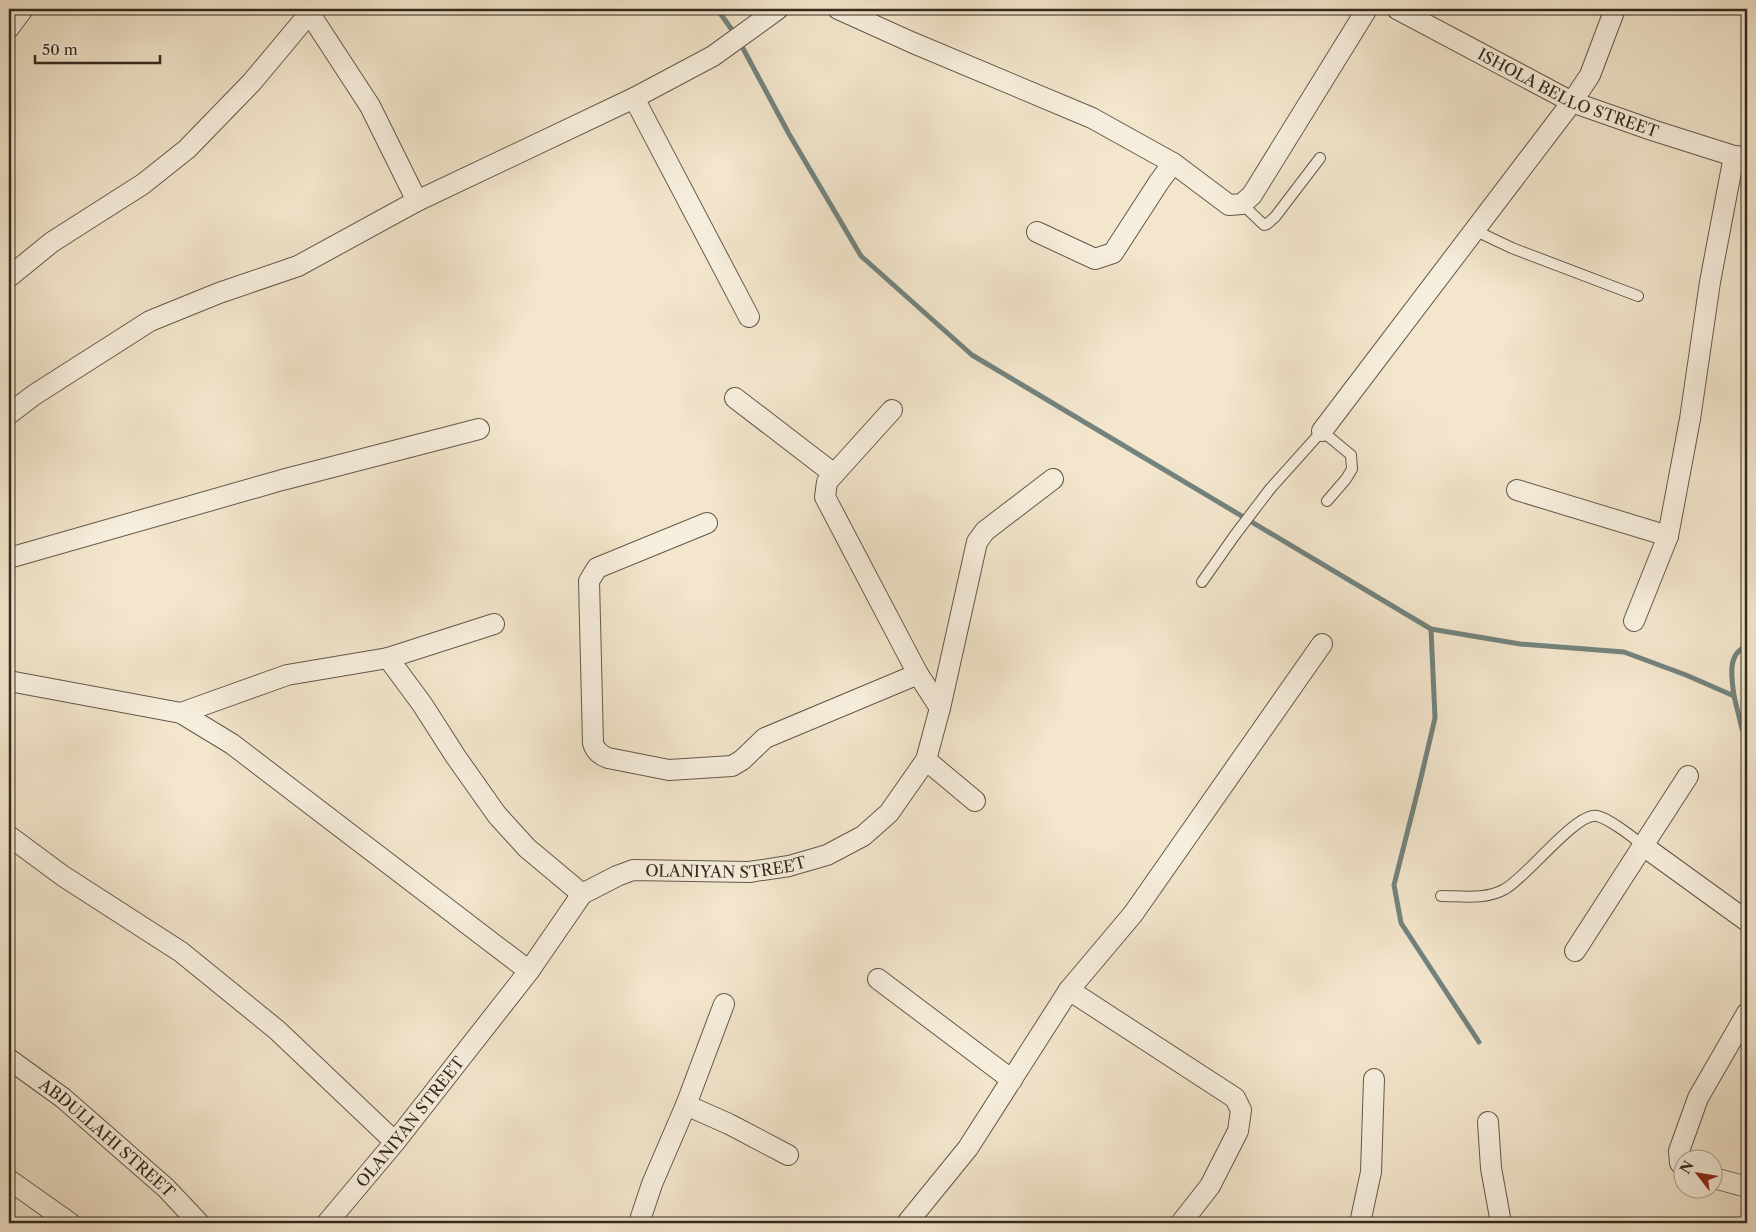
<svg xmlns="http://www.w3.org/2000/svg" width="1756" height="1232" font-family="'Libre Caslon Text',serif">
	<style>
		.lines { fill: none; stroke-linecap: round; stroke-linejoin: round }
		.stream { stroke: #73837e; stroke-width: 5 }
		.lane-casing { stroke: #63594a; stroke-width: 12 }
		.street-casing { stroke: #63594a; stroke-width: 22 }
		.lane { stroke: #f7efde; stroke-width: 10 }
		.street { stroke: #f7efde; stroke-width: 20 }
		.labels { text-anchor: middle; stroke-width: 4; stroke-linejoin: round; paint-order: stroke }
		.street-label { font-size: 16px; fill: #332a1e; stroke: #f7efde }
	</style>
	<rect width="100%" height="100%" fill="#f3e6cd"/>
	<filter id="stains"><feTurbulence type="fractalNoise" baseFrequency=".004" numOctaves="4"/><feColorMatrix values="0 0 0 0 .2 0 0 0 0 .09 0 0 0 0 .02 0 0 0 .5 -.17"/></filter>
	<radialGradient id="worn" r=".72"><stop offset=".6" stop-color="#630" stop-opacity="0"/><stop offset="1" stop-color="#630" stop-opacity=".3"/></radialGradient>
	<g class="lines">
		<g class="stream">
			<path d="M717 9 735 34"/>
			<path d="M739 41 789 134 861 256 972 355 1431 629 1520 644 1624 652 1686 675 1734 696 1742 729 1747 734"/>
			<path d="M1431 629 1435 718 1419 786 1394 885 1401 923 1479 1042"/>
			<path d="M1734 696C1732 679 1726 654 1747 646"/>
		</g>
		<defs>
			<g id="lane">
				<path d="M1242 204 1264 225 1267 224 1275 217 1320 158"/>
				<path d="M1474 230 1512 248 1638 296"/>
				<path d="M1202 582 1235 535 1270 489 1322 431 1351 455 1352 469 1346 479 1327 501"/>
				<path d="M1441 896C1462 896 1486 900 1505 889 1527 877 1576 812 1597 816 1608 818 1633 837 1642 845"/>
			</g>
			<g id="street">
				<path d="M838 9 911 42 1092 118 1173 163 1229 205 1242 204 1252 195 1367 9"/>
				<path id="s1" d="M1397 9 1572 102 1655 131 1734 156 1746 157"/>
				<path d="M310 14 370 106 417 201"/>
				<path d="M9 28 23 9"/>
				<path d="M634 98 749 317"/>
				<path d="M1037 232 1095 259 1113 253 1159 182 1173 163"/>
				<path d="M9 277 52 242 143 184 187 149 252 82 313 9"/>
				<path d="M735 398 834 474"/>
				<path d="M892 410 827 482 825 497 918 674 940 708"/>
				<path d="M9 414 34 395 150 321 219 293 298 266 417 201 634 98 713 56 778 9"/>
				<path d="M1322 431 1572 102 1590 75 1615 9"/>
				<path d="M1517 490 1668 536"/>
				<path d="M707 523 597 568 589 581 593 743C595 751 600 755 608 758L669 770 732 766 742 760 765 738 918 674"/>
				<path d="M9 558 282 480 479 429"/>
				<path d="M1634 621 1668 536 1690 419 1710 282 1734 156"/>
				<path d="M388 658 422 704 456 757 497 815 527 848 582 894"/>
				<path d="M9 681 181 713 232 744 529 971"/>
				<path d="M181 713 287 675 388 658 494 624"/>
				<path d="M926 760 975 801"/>
				<path d="M9 836 63 876 181 952 277 1030 395 1142"/>
				<path d="M1642 845 1747 921"/>
				<path d="M1575 951 1688 776"/>
				<path d="M878 979 1012 1080"/>
				<path d="M1069 990 1235 1098 1241 1110 1238 1131 1210 1186 1181 1223"/>
				<path id="s2" d="M9 1059 63 1098 166 1188 199 1223"/>
				<path d="M686 1105 729 1124 788 1155"/>
				<path d="M1488 1122 1491 1168 1501 1223"/>
				<path d="M1684 1167 1680 1163 1679 1151 1698 1098 1747 1013"/>
				<path d="M1714 1178 1747 1187"/>
				<path d="M9 1180 70 1223"/>
				<path id="s3" d="M327 1223 395 1142 529 971 582 894 617 876 633 870 749 872 789 866 827 855 863 836 889 813 926 760 940 708 977 542 985 531 1053 479"/>
				<path d="M639 1223 652 1184 686 1105 724 1004"/>
				<path d="M907 1223 968 1148 1069 990 1133 914 1322 644"/>
				<path d="M1360 1223 1371 1172 1374 1079"/>
			</g>
		</defs>
		<use href="#lane" class="lane-casing"/>
		<use href="#street" class="street-casing"/>
		<use href="#lane" class="lane"/>
		<use href="#street" class="street"/>
	</g>
	<g class="labels">
		<g class="street-label">
			<text dy="6" stroke="none"><textPath href="#s1" startOffset="191">ISHOLA BELLO STREET</textPath></text>
			<text dy="6" stroke="none"><textPath href="#s3" startOffset="566">OLANIYAN STREET</textPath></text>
			<text dy="6" stroke="none"><textPath href="#s3" startOffset="131">OLANIYAN STREET</textPath></text>
			<text dy="6" stroke="none"><textPath href="#s2" startOffset="126">ABDULLAHI STREET</textPath></text>
		</g>
	</g>
	<rect width="1756" height="1232" fill="none" stroke="#f3e6cd" stroke-width="30"/>
	<rect x="10" y="10" width="1736" height="1212" fill="none" stroke="#332a1e" stroke-width="2.5"/>
	<rect x="15" y="15" width="1726" height="1202" fill="none" stroke="#332a1e"/>
	<g transform="translate(1698 1174) rotate(301)"><circle r="24" fill="#f7efde" stroke="#a9a091"/>
	<path d="M0-4L9 19L0 12L-9 19Z" fill="#8f2418"/>
	<text y="-8" font-size="14" font-weight="bold" text-anchor="middle" fill="#332a1e">N</text>
	</g>
	<path d="M35 55v8h125v-8" fill="none" stroke="#332a1e" stroke-width="2.5"/>
	<text x="42" y="55" font-size="15" fill="#332a1e" stroke="#f7efde" stroke-width="4" paint-order="stroke">50 m</text>
	<rect width="100%" height="100%" filter="url(#stains)"/>
	<rect width="100%" height="100%" fill="url(#worn)"/>
</svg>
